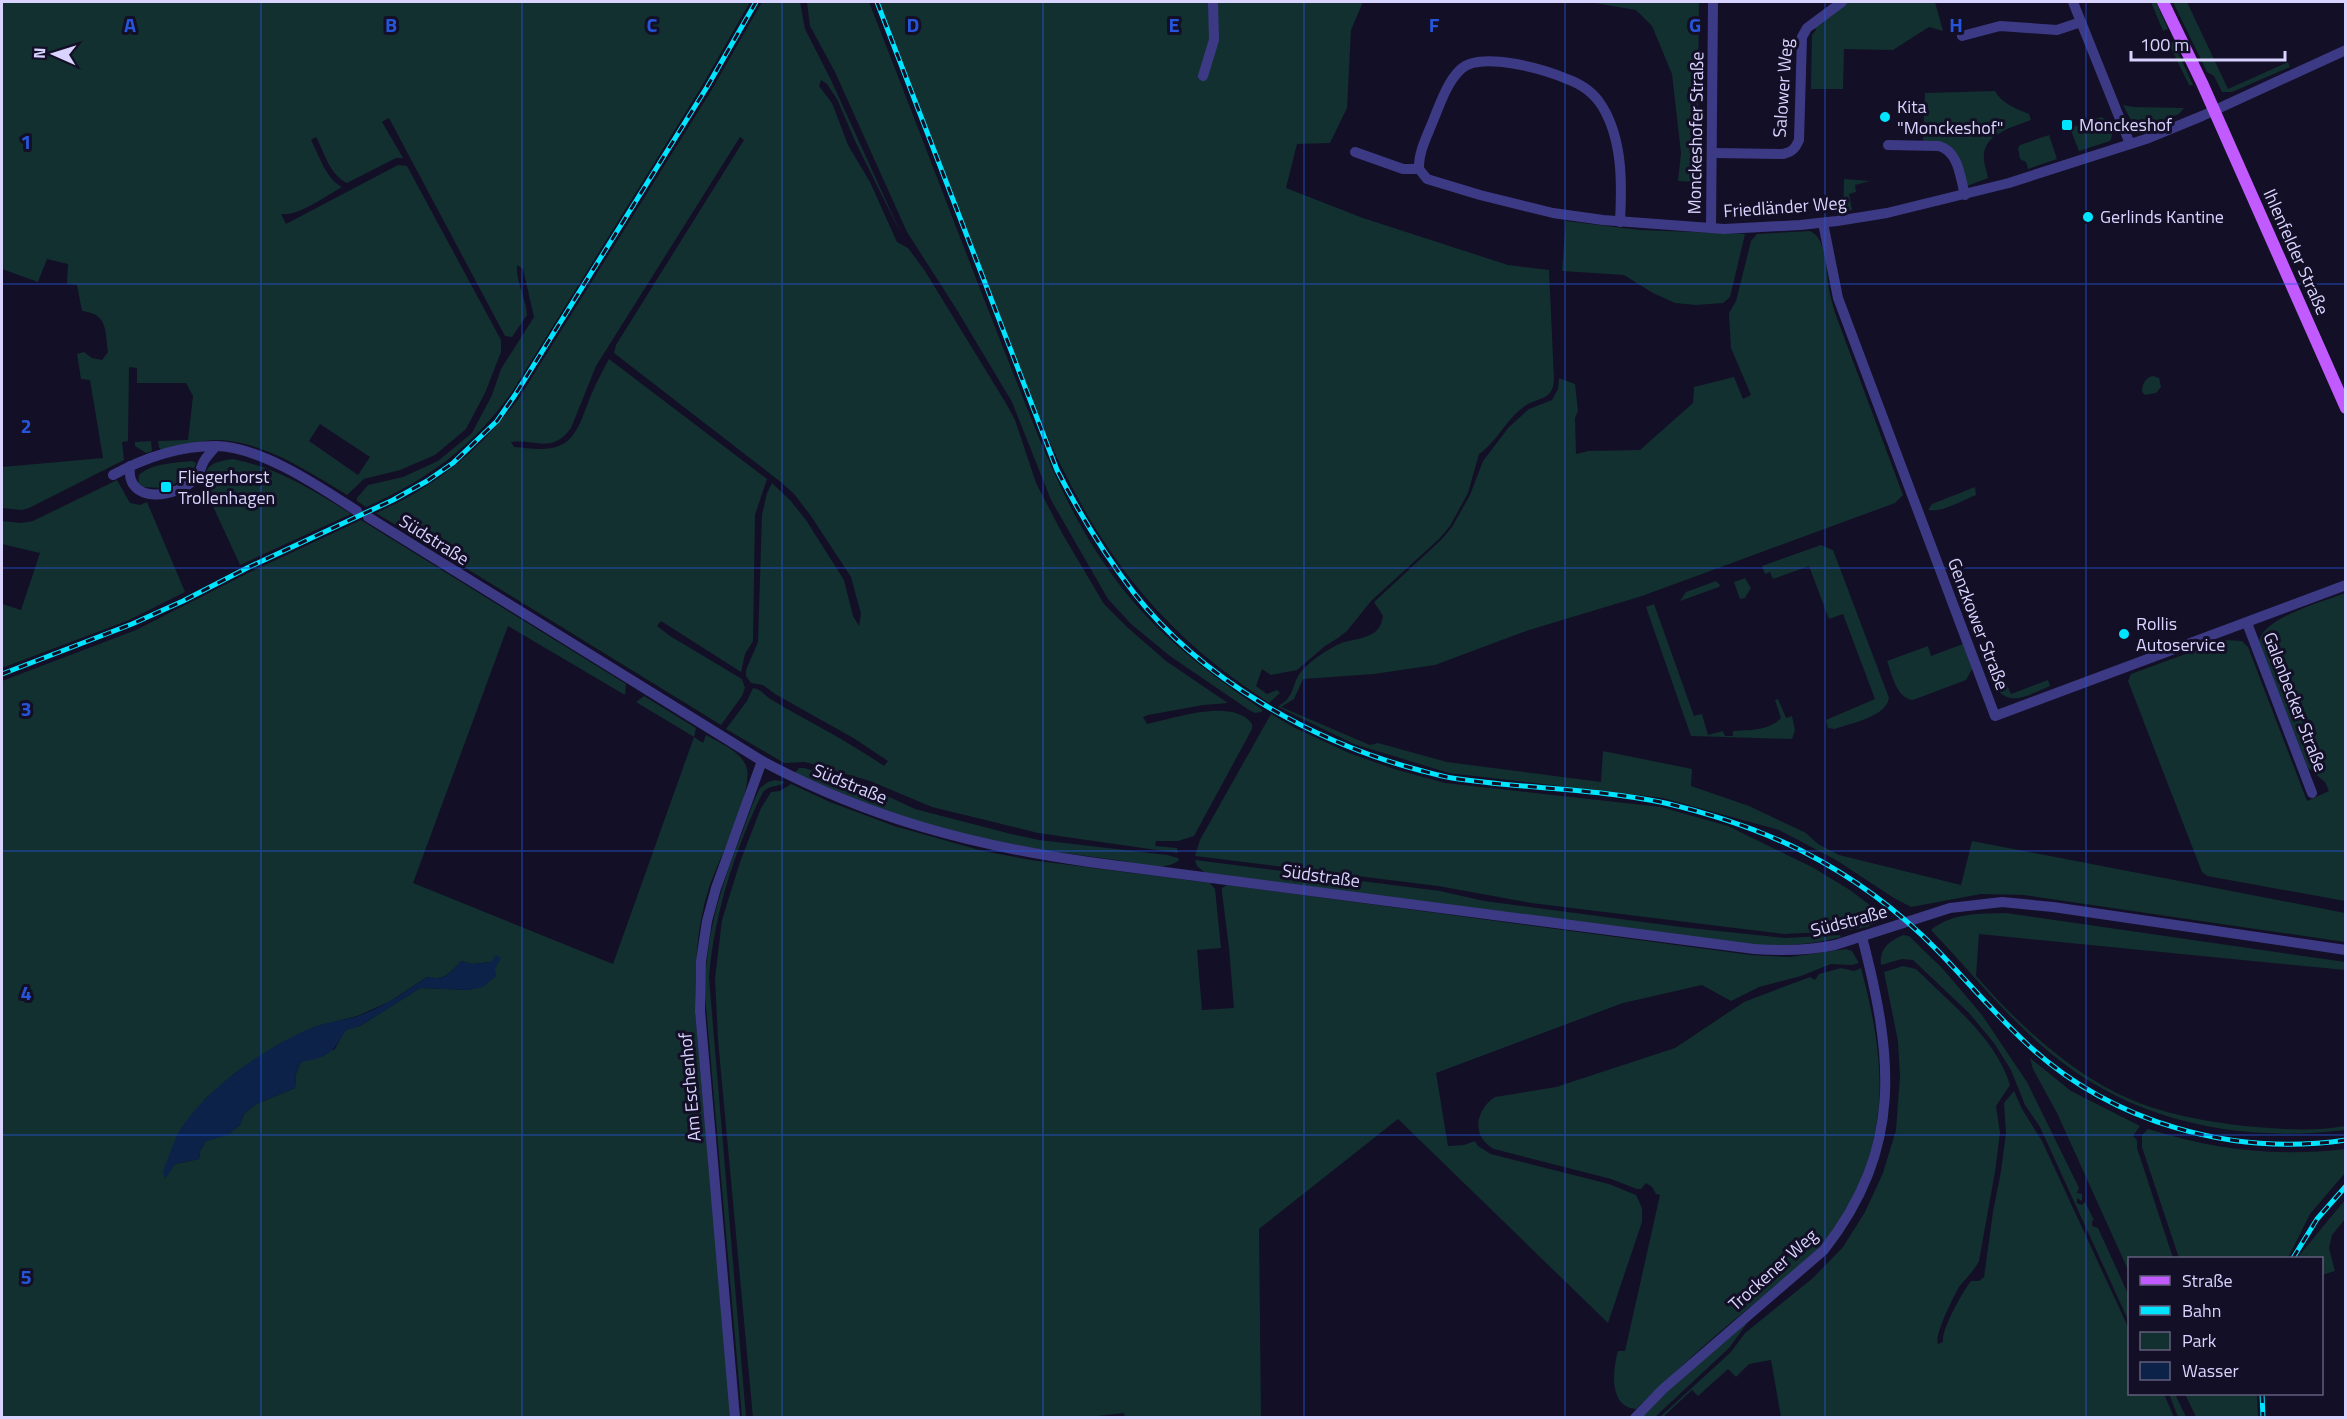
<svg xmlns="http://www.w3.org/2000/svg" width="2347" height="1419" font-family="'Titillium Web',sans-serif">
	<style>
		.green { fill: #12302f; fill-rule: evenodd }
		.water { fill: #0c2248 }
		.lines { fill: none; stroke-linecap: round; stroke-linejoin: round }
		.minor { stroke: #3d3a85; stroke-width: 10 }
		.major { stroke: #c25bff; stroke-width: 12 }
		.rail-casing { stroke: #00e5ff; stroke-width: 5 }
		.rail { stroke: #130f26; stroke-width: 3; stroke-dasharray: 9; stroke-linecap: butt }
		.grid { fill: none; stroke: #2655da; stroke-width: 1.5; stroke-opacity: 0.55 }
		.poi-dot { fill: #00e5ff; stroke: #130f26; stroke-width: 2 }
		.labels { text-anchor: middle; stroke-width: 6; stroke-linejoin: round; paint-order: stroke }
		.street-label { font-size: 18px; fill: #d9d4ff; stroke: #130f26 }
		.poi-label { font-size: 18px; fill: #d9d4ff; stroke: #130f26; text-anchor: start }
		.grid-label { font-size: 20px; text-anchor: middle; font-weight: bold; fill: #2655da; stroke: #130f26; stroke-width: 6; stroke-linejoin: round; paint-order: stroke }
	</style>
	<rect width="100%" height="100%" fill="#130f26"/>
	<g class="green">
		<path d="M2 2H750L702 86 512 392C473 447 427 480 366 507L357 501V498L368 485 403 477 438 461 472 433 492 395 501 369 534 317 523 269 517 265C516 283 526 298 527 315L512 337 505 336 389 118 382 122 403 158H396L347 183C329 174 325 153 316 137L311 140C319 155 326 179 342 187 326 196 297 217 281 214L286 224 398 165 407 166 501 340V352L485 393 466 429 435 455 400 470 364 479 347 495C309 472 266 443 221 440 202 439 180 447 161 450L159 447 158 441 188 440 193 396 186 383H137V368L129 367 128 441 122 442 124 460 29 508 22 510 2 508V467L103 458 90 380 81 379 77 354 84 352 92 358 102 360 108 352C105 330 108 314 82 311L77 285 67 284 68 264 47 259 38 282 2 269ZM320 424 370 457 358 475 309 441Z"/>
		<path d="M762 2H800L805 29 831 80 903 238 856 143 837 99 827 84 821 80 819 86 832 103 848 145 870 182 897 242 908 248 925 271 1007 405 1015 420 1036 483 1062 533 1104 604 1127 627 1166 661 1228 703 1203 705 1148 715 1143 717 1147 724C1173 719 1233 697 1252 724V729L1194 836 1178 841H1156L1155 846 1177 848 1178 853 1038 833 932 807 870 781 805 762 784 763 726 729 747 701 753 688C761 689 765 696 772 700 809 722 848 741 884 766L888 761 855 739 775 694 763 685 751 683 746 676V670L758 642 762 515 767 493 772 483 790 500 806 520 844 580 853 616 859 626 861 614 851 577 811 516 794 494 782 483 614 353 616 345 744 140 740 137 596 366 571 428C553 454 535 439 511 442L514 447C530 448 545 452 561 445 579 437 584 410 592 393 597 381 603 370 609 359L767 479 755 515 753 641 745 654 741 672 661 621 657 626 670 636 742 679 745 688 742 696 721 725 376 513C437 486 479 451 519 398L711 91Z"/>
		<path d="M807 2H869C914 116 957 231 1002 345 1039 436 1066 521 1131 599 1168 643 1215 678 1263 710L1261 712 1255 713 1249 710 1170 656 1131 624 1108 599 1051 500 1012 402 957 310 907 232 835 72 810 26Z"/>
		<path d="M880 2H1363L1351 30 1347 108 1330 143 1297 144 1286 188 1363 218 1508 265 1549 270 1554 379C1553 401 1540 396 1525 406 1506 419 1497 442 1479 454L1468 493 1450 526 1439 539 1371 601 1347 631 1338 638 1325 646 1297 670 1271 675 1262 669 1256 686 1267 694 1277 690 1280 693 1269 703C1249 689 1229 676 1210 660 1129 594 1079 512 1039 417Z"/>
		<path d="M1589 2H1699L1697 182 1678 181 1681 153 1672 74 1652 26 1636 10Z"/>
		<path d="M1847 2H1935L1943 31 1929 27 1893 50 1844 49 1843 89H1811L1812 35 1816 30 1814 27Z"/>
		<path d="M2151 2H2156L2168 29 2163 31Z"/>
		<path d="M2173 2H2187L2228 89 2288 62 2290 67 2232 92H2222L2214 76 2207 72Z"/>
		<path d="M2173 42 2193 85H2189L2169 44Z"/>
		<path d="M1995 91C2001 103 2017 109 2029 114L2031 120C2014 127 1985 133 1984 155 1983 163 1987 171 1988 178L1967 186 1959 159 1923 141 1925 93Z"/>
		<path d="M2123 105 2133 107 2184 108 2179 114 2144 128 2131 120Z"/>
		<path d="M2101 117C2112 121 2115 132 2110 141L2079 151 2070 128Z"/>
		<path d="M2049 135 2057 159 2028 169 2026 162 2020 159 2018 148 2020 145Z"/>
		<path d="M1844 179 1870 181 1855 185 1856 192 1849 194 1852 210 1843 212Z"/>
		<path d="M1566 221 1640 230 1745 234 1730 297 1723 303 1696 305 1675 303 1653 293 1624 275 1562 271Z"/>
		<path d="M1810 231C1828 239 1826 273 1829 289 1830 297 1833 305 1835 313L1903 495 1895 503 1642 596 1526 631 1435 665 1374 674 1303 679 1294 699 1281 707 1370 745 1378 743 1447 762 1601 782 1603 751 1692 769 1691 786 1749 806 1806 833 1818 844 1839 855 1961 885 1972 841 2345 913V942L2024 895 1981 894 1911 907 1894 898 1836 860 1779 830 1663 798 1449 773 1354 744 1278 707C1281 703 1286 702 1288 698 1293 692 1294 683 1298 676 1306 663 1325 651 1339 644 1355 637 1380 641 1383 616L1374 602 1441 540 1452 527 1470 495 1483 461 1509 427 1529 409 1552 400 1558 389 1559 378 1575 384 1578 411 1575 418 1576 454 1588 451 1640 450 1693 403 1694 387 1734 377 1743 399 1751 395 1731 348 1729 313 1736 301 1751 241 1757 234Z"/>
		<path d="M2153 376 2159 378 2161 387 2156 393 2145 395 2142 392C2142 385 2145 377 2153 376Z"/>
		<path d="M151 441 152 451 146 453 135 446V442Z"/>
		<path d="M233 459C278 468 313 490 351 514L240 565 206 491C201 466 211 462 233 459Z"/>
		<path d="M192 461 196 463 195 466 186 478 170 486 168 480 161 482 163 488 143 487 138 485 139 475C152 463 175 463 192 461Z"/>
		<path d="M117 480 130 503 140 505 147 502 185 592 129 620 2 668V604L21 610 40 553 2 544V521L21 523 33 521Z"/>
		<path d="M1975 487 1976 495C1963 500 1942 513 1928 510L1932 504Z"/>
		<path d="M361 520 626 684 625 695 508 626 413 883 613 964 694 737 636 702 644 696 696 728 694 737 703 743 706 735C720 743 743 752 747 769 752 796 718 860 709 888 696 928 695 969 695 1011L731 1417 2 1418V681L136 630 244 575ZM461 961 472 964 491 962 469 990 420 988 360 1026 345 1030 335 1049 301 1062 296 1074 295 1088 256 1104 244 1114 240 1125 228 1134 206 1141 200 1151 199 1159 175 1164 204 1100 235 1073 273 1048 314 1027 357 1016 389 1002 427 977C443 981 450 974 461 961Z"/>
		<path d="M1821 545 1833 550 1889 698C1886 717 1851 723 1835 729L1828 728 1826 720 1875 699 1843 614 1829 619 1809 566 1773 579 1770 572 1765 574 1762 566Z"/>
		<path d="M1745 578 1751 588 1745 598 1740 599 1734 582Z"/>
		<path d="M1716 581 1720 585 1719 587 1680 601 1686 592Z"/>
		<path d="M2345 593V901L2207 876 2202 872 2128 681 2131 674 2223 640 2242 641 2248 647 2307 801 2329 791 2325 782 2308 768 2259 641C2266 616 2323 602 2345 593Z"/>
		<path d="M1654 604 1694 716 1702 714 1708 735 1723 731 1725 736H1733V731C1749 730 1769 731 1781 718L1775 700 1778 699 1786 718 1792 716 1795 730 1792 739 1691 736 1646 607Z"/>
		<path d="M1963 644 1972 669 1966 680 1913 700C1896 698 1892 674 1887 661L1928 646 1931 656Z"/>
		<path d="M2004 677 2011 694 2048 680 2050 686C2027 695 2008 710 1993 683Z"/>
		<path d="M1271 714 1295 728 1349 753 1394 769 1445 783 1661 807 1728 826 1812 867 1850 890 1887 918 1867 927 1845 931 1784 934 1531 903 1438 886 1195 856 1200 840Z"/>
		<path d="M799 768H804L868 787 915 809 1011 834 1039 840 1167 855 1178 858 1179 860C1164 873 1135 863 1117 860 1059 853 1001 844 945 829 893 816 843 794 795 773Z"/>
		<path d="M775 780 785 782C778 788 770 784 763 792 735 849 714 914 709 978L746 1417H742L705 995C705 938 720 888 741 836 747 820 752 803 760 788L768 782Z"/>
		<path d="M791 784 830 802 894 826 983 851 1031 860 1210 883 1215 889 1221 948 1197 950 1202 1010 1234 1008 1229 948 1222 892V888L1227 885 1751 955 1790 957 1846 949 1852 951 1859 963 1852 965 1831 964 1801 976 1759 987 1731 1001 1702 985 1623 1003 1436 1073 1448 1146 1464 1145 1475 1141 1478 1146 1491 1154 1609 1184 1636 1195 1642 1208V1222L1608 1323 1398 1119 1259 1229 1261 1417 1125 1418 1124 1413 1080 1418H753L718 1040 715 978 722 920 740 862 761 808 771 792 780 791Z"/>
		<path d="M1195 860 1440 891 1484 901 1681 927 1785 938 1840 935 1841 937C1811 945 1785 946 1754 945L1205 873 1197 866Z"/>
		<path d="M2006 913 2345 962V970L1979 934 1976 976C2021 1027 2077 1080 2142 1104 2175 1116 2210 1122 2245 1126 2277 1129 2313 1132 2345 1126V1130C2240 1143 2132 1122 2049 1052 2005 1015 1970 971 1931 930 1953 912 1979 914 2006 913Z"/>
		<path d="M1903 935 1909 936 1943 969 1982 1015 2027 1082 2079 1188 2077 1193 2082 1194V1201L2077 1198V1203L2082 1205 2085 1202 2094 1220 2092 1221V1226L2098 1228 2129 1296V1322L2040 1127 2025 1105 2011 1070 1994 1043 1969 1013 1913 960 1902 959 1881 965C1879 949 1889 941 1903 935Z"/>
		<path d="M1903 966 1916 969C1950 1003 1996 1038 2010 1085L1996 1106 2000 1133 1995 1172 1979 1261C1974 1271 1966 1278 1959 1287 1953 1298 1934 1335 1938 1344L1943 1342C1941 1330 1963 1291 1971 1281H1979L1984 1277 1993 1212 2001 1171 2006 1133 2004 1103 2014 1091 2022 1109 2042 1141 2129 1329 2130 1394H2164L2174 1417H1781L1771 1360 1749 1364 1736 1377 1728 1369 1698 1396 1692 1390 1663 1417H1660L1731 1352 1745 1333 1813 1278 1843 1247 1865 1212 1883 1173 1896 1130 1900 1077 1898 1041 1884 972Z"/>
		<path d="M1841 968 1854 971 1861 968C1883 1051 1892 1124 1850 1202 1841 1217 1832 1234 1820 1247 1798 1272 1769 1291 1744 1312 1706 1342 1671 1376 1636 1409 1608 1407 1613 1369 1618 1351H1625L1660 1195 1656 1194 1652 1187 1646 1183 1641 1189H1637L1611 1179 1494 1149C1471 1137 1475 1110 1495 1097L1556 1087 1675 1048 1744 1002 1810 977 1815 980 1819 974Z"/>
		<path d="M2030 1058 2071 1091 2140 1126 2133 1136 2137 1140V1148L2173 1258H2130L2129 1272 2057 1113 2033 1069Z"/>
		<path d="M2148 1129C2216 1150 2275 1157 2345 1149V1173L2310 1214 2288 1258H2179L2142 1147V1135Z"/>
		<path d="M2345 1200V1219L2332 1235 2329 1248 2335 1271 2322 1275V1258H2297Z"/>
		<path d="M1748 1322 1729 1348 1655 1417 1642 1418 1666 1392Z"/>
		<path d="M2169 1394H2175L2186 1417H2178Z"/>
		<path d="M2185 1394H2257L2258 1417H2196Z"/>
	</g>
	<path class="water" d="M496 955 501 958 495 969 496 976 483 987 469 990 420 988 360 1026 346 1030C332 1054 328 1057 301 1062L296 1074 295 1088 256 1104 244 1114 240 1125 228 1135 206 1141 200 1151 199 1159 175 1164 165 1179 163 1172C167 1161 171 1149 176 1138 198 1093 268 1045 314 1027 327 1022 341 1021 355 1017 381 1009 405 992 427 977 444 981 450 974 461 961L472 964 491 962Z"/>
	<g class="lines">
		<g class="minor">
			<path d="M2073 2 2130 144"/>
			<path d="M1962 36 2000 26 2057 30 2081 22"/>
			<path d="M1203 76 1214 40 1213 2"/>
			<path d="M1888 145 1939 146C1959 152 1960 177 1965 195"/>
			<path d="M1355 152 1403 169H1419L1427 179 1480 195 1553 213 1603 220 1724 229 1800 225 1837 221 1887 213 2009 183 2146 139 2202 116 2346 50"/>
			<path d="M1713 153 1783 154C1792 152 1795 149 1799 140L1802 37 1807 28 1842 2"/>
			<path d="M1419 169C1418 153 1427 136 1433 121 1440 104 1447 82 1461 69 1481 51 1544 69 1567 79 1581 84 1594 93 1602 106 1623 140 1622 185 1620 222"/>
			<path d="M1823 223 1838 298 1995 716 2346 585"/>
			<path d="M1711 228 1713 2"/>
			<path d="M130 466C125 506 178 498 196 478 200 474 201 466 204 461 207 456 212 451 216 446"/>
			<path d="M113 475C144 458 180 446 215 446 260 446 320 487 357 511"/>
			<path d="M368 517 762 761C869 818 970 845 1089 862L1754 949C1782 951 1807 951 1835 945L1950 908 2002 902 2053 907 2346 950"/>
			<path d="M2247 623 2312 793"/>
			<path d="M735 1418 700 1011 701 961 707 921 716 888 762 761"/>
			<path d="M1635 1418 1663 1389 1824 1250C1904 1147 1893 1056 1862 937"/>
		</g>
		<path class="major" d="M2163 2 2202 83 2346 408"/>
		<defs>
			<g id="rail">
				<path d="M877 2 1057 470C1079 513 1105 555 1134 593 1201 679 1312 741 1415 769 1427 772 1440 776 1452 778 1522 789 1595 788 1665 803 1712 814 1758 829 1802 851 1851 876 1898 910 1937 950 1967 981 1995 1014 2027 1044 2111 1122 2232 1157 2346 1140"/>
				<path d="M2 674 132 624 183 601 247 568 393 500 427 481 453 463 497 421 515 395 707 87 756 2"/>
				<path d="M2293 1258 2317 1219 2346 1186"/>
				<path d="M2262 1394 2263 1418"/>
			</g>
		</defs>
		<use href="#rail" class="rail-casing"/>
		<use href="#rail" class="rail"/>
	</g>
	<path class="grid" d="M261 2V1418M522 2V1418M782 2V1418M1043 2V1418M1304 2V1418M1565 2V1418M1825 2V1418M2086 2V1418M2 284H2346M2 568H2346M2 851H2346M2 1135H2346"/>
	<g class="poi-dot">
		<circle cx="1885" cy="117" r="6"/>
		<rect x="2061" y="119" width="12" height="12" rx="3"/>
		<circle cx="2088" cy="217" r="6"/>
		<rect x="160" y="481" width="12" height="12" rx="3"/>
		<circle cx="2124" cy="634" r="6"/>
	</g>
	<g class="labels">
		<g class="street-label">
			<text transform="translate(1783 88) rotate(-86)" y="6">Salower Weg</text>
			<text transform="translate(1696 133) rotate(-89)" y="6">Monckeshofer Straße</text>
			<text transform="translate(1785 207) rotate(-4)" y="6">Friedländer Weg</text>
			<text transform="translate(2296 252) rotate(66)" y="6">Ihlenfelder Straße</text>
			<text transform="translate(434 540) rotate(32)" y="6">Südstraße</text>
			<text transform="translate(1978 624) rotate(69)" y="6">Genzkower Straße</text>
			<text transform="translate(2295 702) rotate(69)" y="6">Galenbecker Straße</text>
			<text transform="translate(850 784) rotate(22)" y="6">Südstraße</text>
			<text transform="translate(1321 876) rotate(8)" y="6">Südstraße</text>
			<text transform="translate(1849 921) rotate(-15)" y="6">Südstraße</text>
			<text transform="translate(690 1087) rotate(-95)" y="6">Am Eschenhof</text>
			<text transform="translate(1773 1270) rotate(-42)" y="6">Trockener Weg</text>
		</g>
		<g class="poi-label">
			<text x="1897" y="113">Kita<tspan x="1897" dy="21">"Monckeshof"</tspan></text>
			<text x="2079" y="131">Monckeshof</text>
			<text x="2100" y="223">Gerlinds Kantine</text>
			<text x="178" y="483">Fliegerhorst<tspan x="178" dy="21">Trollenhagen</tspan></text>
			<text x="2136" y="630">Rollis<tspan x="2136" dy="21">Autoservice</tspan></text>
		</g>
	</g>
	<g class="grid-label">
		<text x="130" y="32">A</text>
		<text x="391" y="32">B</text>
		<text x="652" y="32">C</text>
		<text x="913" y="32">D</text>
		<text x="1174" y="32">E</text>
		<text x="1434" y="32">F</text>
		<text x="1695" y="32">G</text>
		<text x="1956" y="32">H</text>
		<text x="26" y="149">1</text>
		<text x="26" y="433">2</text>
		<text x="26" y="716">3</text>
		<text x="26" y="1000">4</text>
		<text x="26" y="1284">5</text>
	</g>
	<rect width="2347" height="1419" fill="none" stroke="#d9d4ff" stroke-width="6"/>
	<rect x="2128" y="1257" width="195" height="138" fill="#130f26" stroke="#625e7d" stroke-width="1.5"/>
	<rect x="2140" y="1276" width="30" height="9" fill="#c25bff" stroke="#625e7d" stroke-width="1.5"/>
	<text x="2182" y="1287" font-size="18" fill="#d9d4ff">Straße</text>
	<rect x="2140" y="1306" width="30" height="9" fill="#00e5ff" stroke="#625e7d" stroke-width="1.5"/>
	<text x="2182" y="1317" font-size="18" fill="#d9d4ff">Bahn</text>
	<rect x="2140" y="1332" width="30" height="18" fill="#12302f" stroke="#625e7d" stroke-width="1.5"/>
	<text x="2182" y="1347" font-size="18" fill="#d9d4ff">Park</text>
	<rect x="2140" y="1362" width="30" height="18" fill="#0c2248" stroke="#625e7d" stroke-width="1.5"/>
	<text x="2182" y="1377" font-size="18" fill="#d9d4ff">Wasser</text>
	<g transform="translate(54 54) rotate(273)" stroke="#130f26" stroke-width="4.5" paint-order="stroke">
	<path d="M0-4.5L10 22L0 15L-10 22Z" fill="#d9d4ff"/>
	<text y="-9" font-size="16" font-weight="bold" text-anchor="middle" fill="#d9d4ff">N</text>
	</g>
	<path d="M2131 51v9h154v-9" fill="none" stroke="#d9d4ff" stroke-width="3"/>
	<text x="2140" y="51" font-size="18" fill="#d9d4ff" stroke="#130f26" stroke-width="4.5" paint-order="stroke">100 m</text>
</svg>
